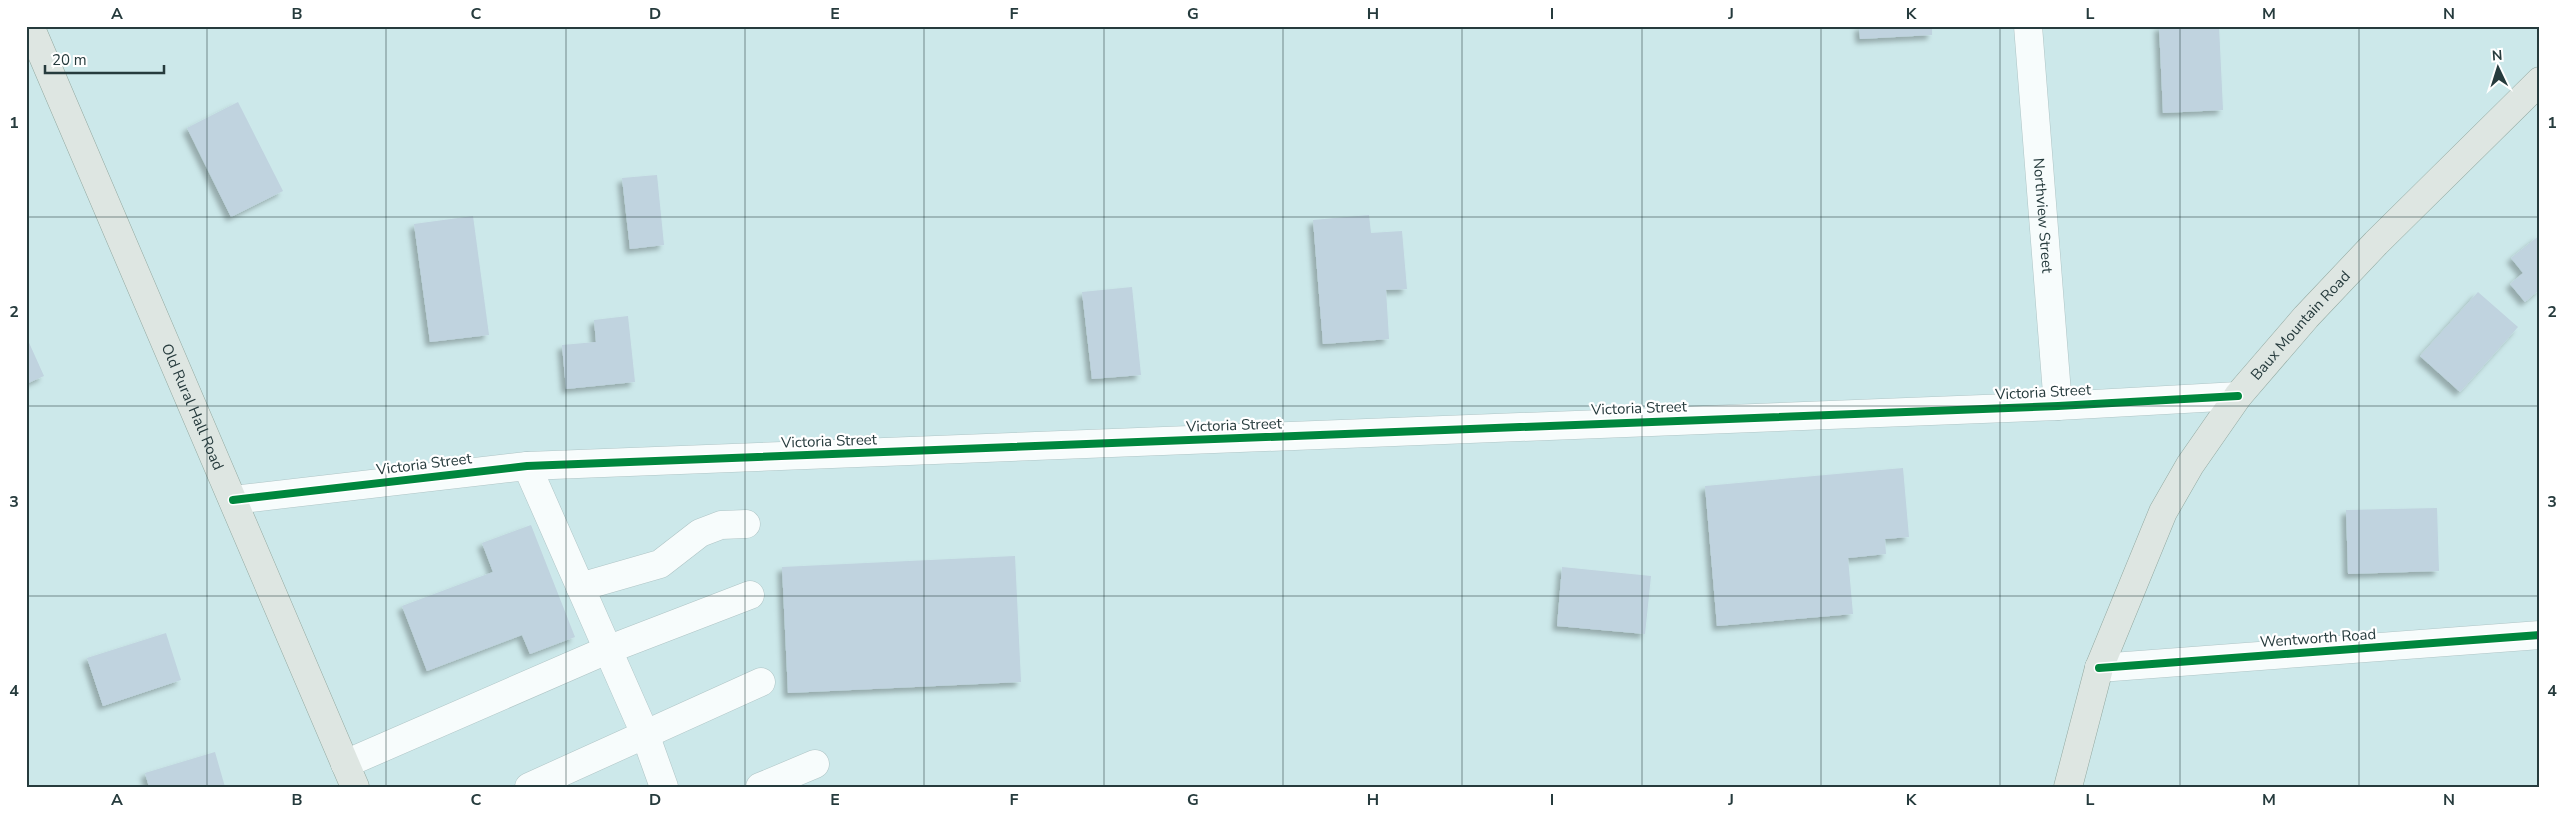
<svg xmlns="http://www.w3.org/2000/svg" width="2566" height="813" font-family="'Nunito Sans',sans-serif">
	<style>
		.building { fill: #c0d3df; filter: url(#shadow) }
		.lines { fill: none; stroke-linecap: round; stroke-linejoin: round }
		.minor-casing { stroke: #afc5c6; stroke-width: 29 }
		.major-casing { stroke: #93a9a1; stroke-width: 29 }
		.minor { stroke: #f7fcfc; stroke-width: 28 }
		.major { stroke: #dee6e2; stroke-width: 28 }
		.cycleway-casing { stroke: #fff; stroke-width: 11 }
		.cycleway { stroke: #00873e; stroke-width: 8 }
		.grid { fill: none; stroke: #263b3d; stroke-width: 1; stroke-opacity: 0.55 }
		.labels { text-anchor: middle; stroke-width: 4.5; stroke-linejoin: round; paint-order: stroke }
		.street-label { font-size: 15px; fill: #263b3d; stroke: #fff }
		.neatline { fill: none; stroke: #263b3d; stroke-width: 2 }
		.grid-label { font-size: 16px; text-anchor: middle; font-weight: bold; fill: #263b3d }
	</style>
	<defs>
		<filter id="shadow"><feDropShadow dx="-4.5" dy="4.5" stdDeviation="2.5" flood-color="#0004"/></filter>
	</defs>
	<rect width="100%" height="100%" fill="#cce8ea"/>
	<g class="building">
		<path d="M1859 26H1932V35L1860 39Z"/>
		<path d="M2159 26H2219L2223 110 2163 113Z"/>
		<path d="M238 102 283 191 231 217 187 128Z"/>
		<path d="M657 175 664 245 630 249 622 178Z"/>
		<path d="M1369 215 1371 233 1402 231 1407 289 1386 290 1389 339 1323 344 1313 220Z"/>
		<path d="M473 216 489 335 430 342 414 224Z"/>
		<path d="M2540 235V289L2525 302 2510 284 2523 273 2511 258Z"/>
		<path d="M1132 287 1141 375 1092 379 1082 292Z"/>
		<path d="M2478 292 2518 327 2460 392 2420 356Z"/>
		<path d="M628 316 635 382 566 389 562 345 596 342 594 320Z"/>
		<path d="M26 336 44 376 26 384Z"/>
		<path d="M1903 468 1909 537 1885 539 1886 554 1848 558 1853 614 1717 626 1705 486Z"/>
		<path d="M2437 508 2439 571 2348 574 2346 510Z"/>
		<path d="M531 525 575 637 530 654 522 635 427 671 402 606 493 572 482 543Z"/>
		<path d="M1015 556 1021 682 788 693 782 567Z"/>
		<path d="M1562 567 1651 576 1645 634 1557 626Z"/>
		<path d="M166 633 181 680 103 706 87 658Z"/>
		<path d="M215 752 225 787H149L145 773Z"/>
	</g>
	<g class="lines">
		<defs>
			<g id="minor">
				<path id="s1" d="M2028 26 2058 406"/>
				<path d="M527 466 645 734 664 787"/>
				<path d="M233 500 527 466 2058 406 2238 396"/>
				<path d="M580 587 660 564 700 533 721 525 746 524"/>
				<path d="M2099 668 2540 635"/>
				<path d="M345 764 607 650 750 595"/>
				<path d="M529 787 761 682"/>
				<path d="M760 787 815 764"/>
			</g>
			<g id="major">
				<path id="s2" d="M30 26 355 787"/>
				<path id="s3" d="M2068 787 2099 668 2163 512 2190 465 2238 396 2306 317 2376 243 2540 81"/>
			</g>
		</defs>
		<use href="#minor" class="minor-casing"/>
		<use href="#major" class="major-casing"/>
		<use href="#minor" class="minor"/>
		<use href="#major" class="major"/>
		<defs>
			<g id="cycleway">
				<path d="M233 500 527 466 2058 406 2238 396"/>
				<path d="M2099 668 2540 635"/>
			</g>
		</defs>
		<use href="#cycleway" class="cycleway-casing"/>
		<use href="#cycleway" class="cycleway"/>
	</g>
	<path class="grid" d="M207 26V787M386 26V787M566 26V787M745 26V787M924 26V787M1104 26V787M1283 26V787M1462 26V787M1642 26V787M1821 26V787M2000 26V787M2180 26V787M2359 26V787M26 217H2540M26 406H2540M26 596H2540"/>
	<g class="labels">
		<g class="street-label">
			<text dy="5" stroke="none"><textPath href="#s1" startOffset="190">Northview Street</textPath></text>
			<text dy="5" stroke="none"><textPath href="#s3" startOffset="524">Baux Mountain Road</textPath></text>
			<text transform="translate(2043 392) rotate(-3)" y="5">Victoria Street</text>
			<text dy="5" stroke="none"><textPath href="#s2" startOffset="414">Old Rural Hall Road</textPath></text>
			<text transform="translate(1639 408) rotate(-2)" y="5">Victoria Street</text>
			<text transform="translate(1234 425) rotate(-2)" y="5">Victoria Street</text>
			<text transform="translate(829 441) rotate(-2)" y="5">Victoria Street</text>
			<text transform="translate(424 464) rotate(-7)" y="5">Victoria Street</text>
			<text transform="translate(2318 638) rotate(-4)" y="5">Wentworth Road</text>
		</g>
	</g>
	<rect width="2566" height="813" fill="none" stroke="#ffffff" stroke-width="55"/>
	<g transform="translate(2498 68) rotate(356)" stroke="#ffffff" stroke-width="4" paint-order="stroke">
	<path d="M0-4L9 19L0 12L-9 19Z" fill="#263b3d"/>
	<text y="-8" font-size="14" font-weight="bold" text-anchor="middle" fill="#263b3d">N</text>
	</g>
	<path d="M45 65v8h119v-8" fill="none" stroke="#263b3d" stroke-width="2.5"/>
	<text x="52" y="65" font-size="15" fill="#263b3d" stroke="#ffffff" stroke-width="4" paint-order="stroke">20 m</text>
	<rect x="28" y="28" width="2510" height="758" class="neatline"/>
	<g class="grid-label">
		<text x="117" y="19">A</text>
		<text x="297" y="19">B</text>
		<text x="476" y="19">C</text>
		<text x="655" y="19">D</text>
		<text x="835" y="19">E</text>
		<text x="1014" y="19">F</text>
		<text x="1193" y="19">G</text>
		<text x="1373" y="19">H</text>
		<text x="1552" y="19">I</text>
		<text x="1731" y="19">J</text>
		<text x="1911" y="19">K</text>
		<text x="2090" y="19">L</text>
		<text x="2269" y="19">M</text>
		<text x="2449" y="19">N</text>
		<text x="14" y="128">1</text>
		<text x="2552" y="128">1</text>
		<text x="14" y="317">2</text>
		<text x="2552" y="317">2</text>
		<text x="14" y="507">3</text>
		<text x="2552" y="507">3</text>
		<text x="14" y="696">4</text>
		<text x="2552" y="696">4</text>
		<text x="117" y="805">A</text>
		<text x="297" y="805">B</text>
		<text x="476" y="805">C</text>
		<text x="655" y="805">D</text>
		<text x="835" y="805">E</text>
		<text x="1014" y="805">F</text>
		<text x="1193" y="805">G</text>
		<text x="1373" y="805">H</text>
		<text x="1552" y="805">I</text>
		<text x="1731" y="805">J</text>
		<text x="1911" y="805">K</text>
		<text x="2090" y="805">L</text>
		<text x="2269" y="805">M</text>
		<text x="2449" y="805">N</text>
	</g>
</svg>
